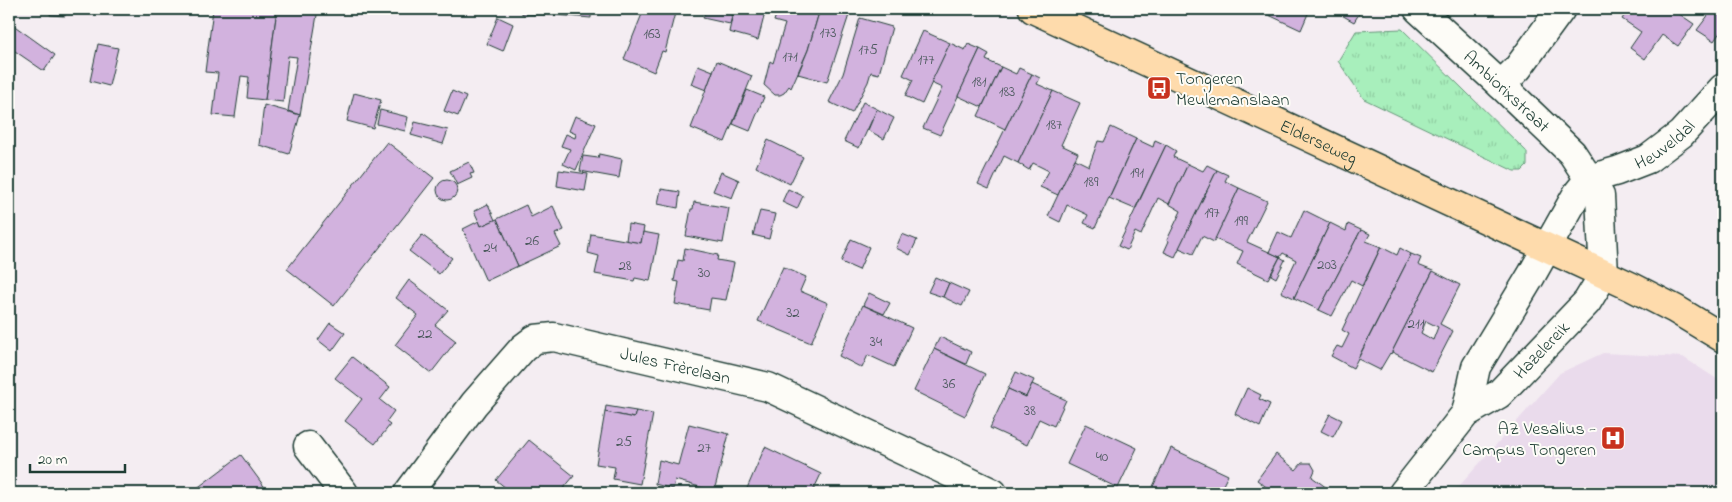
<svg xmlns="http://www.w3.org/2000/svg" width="1732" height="502" font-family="'Indie Flower',sans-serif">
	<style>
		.built { fill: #eadbec }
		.grass { fill: url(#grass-tufts); stroke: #649678 }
		.building { fill: #d2b2de; stroke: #1f3d34; fill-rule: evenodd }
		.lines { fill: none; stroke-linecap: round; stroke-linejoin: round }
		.minor-casing { stroke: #1f3d34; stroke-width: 31 }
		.major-casing { stroke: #1f3d34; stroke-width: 31 }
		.minor { stroke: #fdfcf7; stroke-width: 28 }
		.major { stroke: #fedbac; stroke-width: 28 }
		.labels { text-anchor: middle; stroke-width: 4; stroke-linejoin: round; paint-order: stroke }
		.number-label { font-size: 15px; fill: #4c5a5e }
		.poi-label { font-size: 18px; fill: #1f3d34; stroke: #fdfcf7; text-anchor: start }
		.street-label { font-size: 18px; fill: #1f3d34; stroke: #fdfcf7 }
	</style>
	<defs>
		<pattern id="grass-tufts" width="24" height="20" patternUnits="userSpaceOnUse" patternTransform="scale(1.25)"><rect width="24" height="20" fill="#a8efbc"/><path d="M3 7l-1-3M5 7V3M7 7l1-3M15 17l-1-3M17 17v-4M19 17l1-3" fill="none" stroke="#90cea2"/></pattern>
	</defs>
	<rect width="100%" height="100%" fill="#f4edf2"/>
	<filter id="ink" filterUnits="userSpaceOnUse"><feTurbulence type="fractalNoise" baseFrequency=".02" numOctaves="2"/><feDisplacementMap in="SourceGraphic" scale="10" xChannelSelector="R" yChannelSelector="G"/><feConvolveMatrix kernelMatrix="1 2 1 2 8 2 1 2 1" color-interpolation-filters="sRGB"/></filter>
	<g filter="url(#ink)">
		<path class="built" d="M1603 353 1683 357 1723 383V493H1453L1560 373Z"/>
		<path class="grass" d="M1402 29 1527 152V166L1522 171H1514L1364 99 1338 61 1356 31Z"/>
		<g class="building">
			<path d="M51 9H66L65 16 50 15Z"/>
			<path d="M163 9H183L182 13Z"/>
			<path d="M213 9H277L265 100 247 98 249 77 241 76 235 117 213 115 218 73 205 72Z"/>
			<path d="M277 9H318L300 115 288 111 297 57 288 56 283 102 265 100Z"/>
			<path d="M522 9H557L556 15 522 14Z"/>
			<path d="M557 9H591V18L556 15Z"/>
			<path d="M644 9H676L665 52 662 51 654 72 624 59Z"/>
			<path d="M706 9H734L730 24 703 18Z"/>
			<path d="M734 9H766L758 40 729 32Z"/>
			<path d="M778 9H820L808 50 791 88 789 86 784 93 780 95H775L764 85 770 61 773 63 785 24 774 21Z"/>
			<path d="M820 9H828L849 15 827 82 798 74 808 50Z"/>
			<path d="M1256 9H1274L1271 16Z"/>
			<path d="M1274 9H1310L1301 30 1271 16Z"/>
			<path d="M1341 9H1362L1354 22 1338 13Z"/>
			<path d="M1629 9H1672L1694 24 1678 46 1662 35 1645 59 1630 48 1641 32 1622 19Z"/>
			<path d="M1713 9H1716L1723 13V28L1714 41 1697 30Z"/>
			<path d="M498 17 513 24 503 51 487 44Z"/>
			<path d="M860 18 892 27 879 74 871 72 868 82 852 113 829 102 843 74Z"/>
			<path d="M9 22 55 55 44 71 9 47Z"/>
			<path d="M923 31 950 43 922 104 905 96 913 80 903 75Z"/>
			<path d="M950 43 965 50 968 44 980 49 940 135 923 128 942 88 931 83Z"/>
			<path d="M98 44 118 48 109 86 90 81Z"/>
			<path d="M980 49 989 54 986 60 1001 67 982 107 958 96Z"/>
			<path d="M717 61 752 76 725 142 691 128Z"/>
			<path d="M698 65 713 71 706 90 691 84Z"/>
			<path d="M1001 67 1016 74 1019 68 1032 74 1005 129 978 116Z"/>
			<path d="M1032 74 1040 78 1037 84 1053 91 1018 163 1004 156 989 189 978 184Z"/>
			<path d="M747 90 764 97 750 131 733 124Z"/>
			<path d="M452 91 466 97 458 116 444 111Z"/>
			<path d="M1053 91 1080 103 1061 145 1078 153 1058 195 1040 187 1049 171 1033 163 1029 170 1018 163Z"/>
			<path d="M354 93 381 100 373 128 347 121Z"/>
			<path d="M863 102 877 109 859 148 844 141Z"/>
			<path d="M264 105 300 115 289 154 259 145Z"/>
			<path d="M877 109 894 118 884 139 868 130Z"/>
			<path d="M380 110 408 117 405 131 377 124Z"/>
			<path d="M575 116 596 124 576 170 563 164 570 149 561 146 566 134 575 138 576 134 569 131Z"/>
			<path d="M415 122 448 130 443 144 411 135Z"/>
			<path d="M1111 127 1136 139 1095 228 1084 223 1088 215 1067 205 1060 222 1048 216 1075 159 1089 166 1098 141 1104 142Z"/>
			<path d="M1136 139 1153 147 1155 140 1166 145 1135 209 1109 198Z"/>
			<path d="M768 140 803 157 790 184 756 167Z"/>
			<path d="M387 142 434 178 334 306 287 269Z"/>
			<path d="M1166 145 1176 151 1173 157 1188 164 1169 204 1158 198 1141 235 1135 232 1127 250 1118 246Z"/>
			<path d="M599 154 622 159 619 178 580 171 583 156 598 158Z"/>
			<path d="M469 162 474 173 470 174 472 178 457 185 450 171Z"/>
			<path d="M1188 164 1203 171 1207 165 1217 170 1175 257 1164 252 1169 241 1167 240 1181 211 1169 204Z"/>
			<path d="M559 170 588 174 585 191 557 186Z"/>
			<path d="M1217 170 1228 175 1225 181 1239 188 1214 242 1202 236 1193 254 1179 248Z"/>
			<path d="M721 172 739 180 732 198 713 191Z"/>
			<circle cx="447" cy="190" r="10"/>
			<path d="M1239 188 1267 201 1247 242 1280 257 1268 279 1237 264 1243 251 1215 239Z"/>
			<path d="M661 189 680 192 678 208 658 204Z"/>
			<path d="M788 189 803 196 797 209 782 202Z"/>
			<path d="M694 202 729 208 723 243 686 236 691 209H693Z"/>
			<path d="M488 204 495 220 481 226 474 211Z"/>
			<path d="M526 205 531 217 553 206 564 230 555 234 561 246 518 266 497 219Z"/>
			<path d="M1304 210 1330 223 1294 298 1281 292 1296 260 1283 253 1280 257 1269 252 1278 232 1291 238Z"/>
			<path d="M760 211 775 214 769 239 753 235Z"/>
			<path d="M1723 218V233L1717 229Z"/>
			<path d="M497 219 518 266 486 281 463 229 479 221 481 226Z"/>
			<path d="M1330 223 1346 231 1348 224 1361 230 1319 310 1294 298Z"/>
			<path d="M628 224 644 227 641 243 626 241Z"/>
			<path d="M1361 230 1370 234 1366 241 1381 247 1362 286 1351 280 1332 316 1319 310Z"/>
			<path d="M643 232 659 235 650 281 635 278 634 281 595 274 599 256 588 253 591 234 641 243Z"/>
			<path d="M902 234 917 240 910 255 896 248Z"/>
			<path d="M422 235 452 258 439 274 409 251Z"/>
			<path d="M851 239 869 247 859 270 841 262Z"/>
			<path d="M1381 247 1397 255 1400 248 1411 254 1353 368 1331 356 1337 346 1342 348 1349 334 1342 330Z"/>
			<path d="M685 248 718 255 717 260 734 263 726 300 711 298 709 310 675 304 679 282 674 281 678 260 683 261Z"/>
			<path d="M1411 254 1421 258 1418 265 1433 271 1391 354 1390 353 1380 370 1358 359Z"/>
			<path d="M1280 257 1285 260 1276 278 1271 275Z"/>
			<path d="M783 267 806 277 800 291 828 303 811 343 758 321Z"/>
			<path d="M1433 271 1460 285 1440 324 1453 331 1432 372 1392 352ZM1426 321 1438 327 1433 340 1421 333Z"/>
			<path d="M935 277 949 283 943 297 928 292Z"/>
			<path d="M409 280 448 310 435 325 456 341 431 373 395 345 418 315 396 298Z"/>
			<path d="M949 283 969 292 962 306 943 297Z"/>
			<path d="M869 293 890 303 884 314 863 305Z"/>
			<path d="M863 305 912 328 894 367 868 355 862 368 839 356Z"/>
			<path d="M330 323 345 333 332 351 318 340Z"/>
			<path d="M940 337 971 352 966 364 934 349Z"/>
			<path d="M934 349 985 374 965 416 914 391Z"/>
			<path d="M352 357 390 387 380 400 394 411 386 422 390 425 375 444 345 421 362 399 335 378Z"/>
			<path d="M1016 372 1034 380 1026 397 1008 389Z"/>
			<path d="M1032 384 1066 400 1054 426 1039 419 1027 445 990 428 1008 389 1026 397Z"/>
			<path d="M1247 388 1261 395 1259 399 1270 404 1260 427 1235 414Z"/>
			<path d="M606 406 636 411 634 418 605 412Z"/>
			<path d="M636 411 653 414 640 484 613 479 615 467 596 464 605 412 634 418Z"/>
			<path d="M1330 414 1342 420 1333 437 1321 431Z"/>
			<path d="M689 424 729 434 714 491 675 480 673 489 655 484 659 460 678 465Z"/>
			<path d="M1086 424 1137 448 1118 488 1067 464Z"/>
			<path d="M529 440 574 476 563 489 568 493H512L496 480Z"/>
			<path d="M765 447 821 474 812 493H745Z"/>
			<path d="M1171 448 1228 475 1219 493H1150Z"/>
			<path d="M1276 454 1296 470 1302 463H1311L1315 470 1312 477 1327 488 1323 493H1266L1269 489 1257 480Z"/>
			<path d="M241 455 266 489 261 493H199L196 489Z"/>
			<path d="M629 489 648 493H628Z"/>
		</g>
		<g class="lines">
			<defs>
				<g id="minor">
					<path d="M1501 85 1518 68 1561 9"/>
					<path id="s1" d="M1589 179 1617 171 1648 159 1681 134 1723 88"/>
					<path d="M1466 413 1476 367 1531 276 1577 194 1589 179"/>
					<path d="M308 446 344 493"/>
					<path id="s2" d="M408 493 474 404 523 348 535 339 554 337 768 387 993 493"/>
					<path id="s3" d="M1403 493 1466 413 1499 394 1587 302 1604 274 1600 196 1572 153 1501 85 1418 9"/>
				</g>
				<g id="major">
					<path id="s4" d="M1033 9 1632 287 1675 309 1723 338"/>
				</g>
			</defs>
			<use href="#minor" class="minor-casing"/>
			<use href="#major" class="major-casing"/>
			<use href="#minor" class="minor"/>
			<use href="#major" class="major"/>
		</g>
	</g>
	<defs>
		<symbol id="bus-square" viewBox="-11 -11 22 22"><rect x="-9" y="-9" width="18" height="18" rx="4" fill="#c8321e" stroke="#fdfcf7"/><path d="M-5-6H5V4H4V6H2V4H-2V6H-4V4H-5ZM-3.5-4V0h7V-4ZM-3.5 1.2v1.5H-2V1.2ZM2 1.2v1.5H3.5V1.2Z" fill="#fff"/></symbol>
		<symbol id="hospital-square" viewBox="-11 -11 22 22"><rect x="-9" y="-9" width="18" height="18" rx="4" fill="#c8321e" stroke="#fdfcf7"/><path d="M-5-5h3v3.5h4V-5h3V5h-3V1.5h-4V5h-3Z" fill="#fff"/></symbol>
	</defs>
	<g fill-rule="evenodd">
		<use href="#bus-square" x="1145" y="74" width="28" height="28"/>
		<use href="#hospital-square" x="1599" y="424" width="28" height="28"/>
	</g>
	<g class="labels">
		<g class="number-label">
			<text x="828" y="37">173</text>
			<text x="652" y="38">163</text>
			<text x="868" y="54">175</text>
			<text x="790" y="61">171</text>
			<text x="926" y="64">177</text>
			<text x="979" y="86">181</text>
			<text x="1007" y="96">183</text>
			<text x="1054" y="129">187</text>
			<text x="1137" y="177">191</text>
			<text x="1091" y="186">189</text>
			<text x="1212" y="217">197</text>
			<text x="1241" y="225">199</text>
			<text x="532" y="245">26</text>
			<text x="490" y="252">24</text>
			<text x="1327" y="269">203</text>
			<text x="625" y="270">28</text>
			<text x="704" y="277">30</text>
			<text x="793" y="317">32</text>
			<text x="1416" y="328">211</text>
			<text x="425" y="338">22</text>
			<text x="876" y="346">34</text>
			<text x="949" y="388">36</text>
			<text x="1030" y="415">38</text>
			<text x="624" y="446">25</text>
			<text x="704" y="452">27</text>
			<text x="1102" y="461">40</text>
		</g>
		<g class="poi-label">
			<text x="1176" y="84">Tongeren<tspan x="1176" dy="21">Meulemanslaan</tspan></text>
			<text x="1596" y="434" text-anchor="end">AZ Vesalius -<tspan x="1596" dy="21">Campus Tongeren</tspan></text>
		</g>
		<g class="street-label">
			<text transform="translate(1507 91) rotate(43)" y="6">Ambiorixstraat</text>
			<text dy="6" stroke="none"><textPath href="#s4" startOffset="315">Elderseweg</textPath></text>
			<text dy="6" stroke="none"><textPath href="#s1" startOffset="84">Heuveldal</textPath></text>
			<text dy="6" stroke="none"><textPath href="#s3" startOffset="201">Hazelereik</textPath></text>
			<text dy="6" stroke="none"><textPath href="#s2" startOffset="344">Jules Frèrelaan</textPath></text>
		</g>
	</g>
	<rect width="1732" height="502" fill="none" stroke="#fdfcf7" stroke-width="30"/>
	<rect x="15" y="15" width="1702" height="472" fill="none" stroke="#1f3d34" stroke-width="2" filter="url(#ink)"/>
	<path d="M30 464v8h95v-8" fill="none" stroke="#1f3d34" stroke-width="2.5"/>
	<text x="38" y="464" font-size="15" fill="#1f3d34" stroke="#fdfcf7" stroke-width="4" paint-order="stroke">20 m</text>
</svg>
